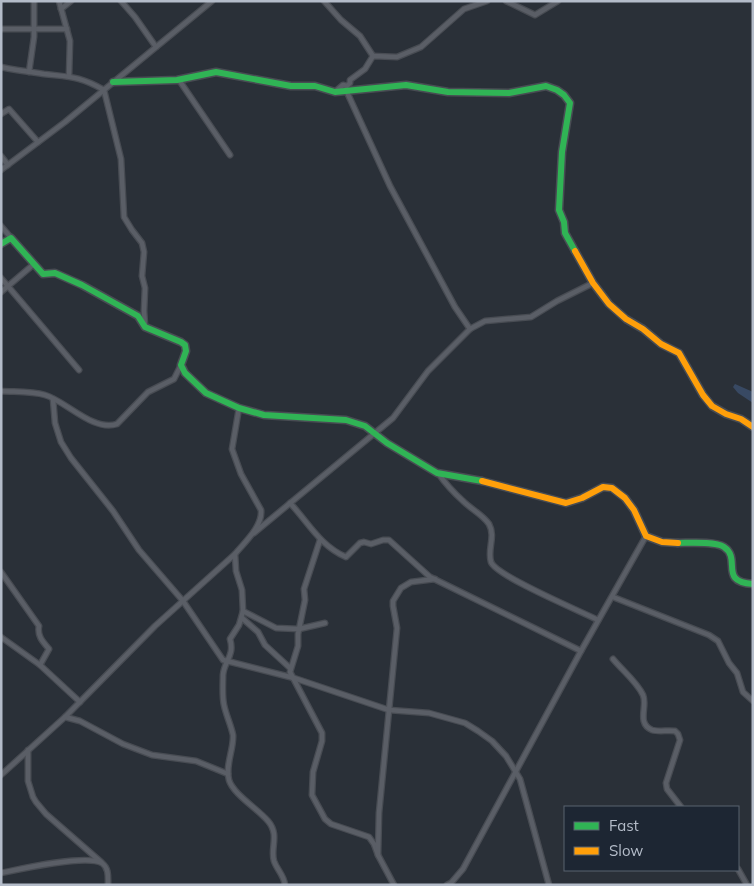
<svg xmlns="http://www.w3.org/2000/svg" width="754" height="886" font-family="Mulish,sans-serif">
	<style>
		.water { fill: url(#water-ripples) }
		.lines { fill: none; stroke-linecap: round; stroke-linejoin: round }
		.street-casing { stroke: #484c53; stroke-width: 7 }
		.fast-casing { stroke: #484c53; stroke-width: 9 }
		.slow-casing { stroke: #484c53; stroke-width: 9 }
		.street { stroke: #5a5e66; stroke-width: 4.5 }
		.fast { stroke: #30b455; stroke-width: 6 }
		.slow { stroke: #ff9f0a; stroke-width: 6 }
	</style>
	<defs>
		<pattern id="water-ripples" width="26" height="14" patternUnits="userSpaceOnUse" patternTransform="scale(1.25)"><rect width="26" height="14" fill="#384963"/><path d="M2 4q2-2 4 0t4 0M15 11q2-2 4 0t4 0" fill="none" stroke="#526178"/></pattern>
	</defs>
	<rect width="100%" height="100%" fill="#2a3038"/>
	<path class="water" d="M735 384 753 392V403L738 393 733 387Z"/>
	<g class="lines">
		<defs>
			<g id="street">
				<path d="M59 1 70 41 69 76"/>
				<path d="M121 1 135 17 156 47"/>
				<path d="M324 1 341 20 360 36 373 56"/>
				<path d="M506 1 535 15 558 1"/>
				<path d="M61 9 71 1"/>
				<path d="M1 29H67"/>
				<path d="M1 67C15 70 30 72 44 74 70 77 80 76 104 90L121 159 124 217 132 230 142 243 144 252 142 276 145 288 144 311 145 326"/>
				<path d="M29 72 34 37V1"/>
				<path d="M179 80 230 155"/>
				<path d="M346 90 390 186 455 307 470 329"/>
				<path d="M336 91 343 85 347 86 350 83V80L365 69 373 56 397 57 421 47 464 9 487 1"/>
				<path d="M1 114 9 109 38 142"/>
				<path d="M1 156 8 165"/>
				<path d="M1 170 65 122 212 1"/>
				<path d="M1 226 12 239"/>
				<path d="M1 278 79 370"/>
				<path d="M1 292 34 264"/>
				<path d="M1 391C15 392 32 391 45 395 66 401 93 432 117 424L148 392 174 379 181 365"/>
				<path d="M53 399 55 423 61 442 71 458 113 511 139 550 183 601 223 660 294 678 389 710 429 713 465 723 478 731 492 741 506 756 520 779 549 885"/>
				<path d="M239 408 232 449 241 474 261 510C263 526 244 543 235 554L236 571 242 590 243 611 239 625 230 639C235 656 224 661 223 675 223 684 222 696 224 705 226 715 231 725 233 735 234 749 225 765 229 780 233 794 258 809 268 821 280 835 270 848 274 861 277 870 284 875 285 885"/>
				<path d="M438 473C445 483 454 493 463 501 471 509 483 515 489 524 496 537 487 549 491 562 496 576 580 611 598 620"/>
				<path d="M290 503C308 522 320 546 346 557L360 543 364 542 371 544 383 540H389L430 577 581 651"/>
				<path d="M254 533 393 418 428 371 470 329 485 321 531 317 557 301 593 283"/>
				<path d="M320 540 304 589 305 600 298 634V646L290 672 322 733V741L313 772 312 795 325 819 331 824 369 837 374 844 378 855"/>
				<path d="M1 572 39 626C37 636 43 642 49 649L40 665"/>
				<path d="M613 597 709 635 718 641 729 663 737 673 743 692 753 701"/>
				<path d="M243 611 276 628 299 629 325 623"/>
				<path d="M242 618 258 632 265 645 290 668"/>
				<path d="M1 637 40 665 80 702"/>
				<path d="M613 659C622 670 637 682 643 695 648 706 636 723 652 730 658 732 668 730 675 731L678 734 680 740 666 783 667 789 681 807"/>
				<path d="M28 750V781L33 797 36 802 46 814 101 862"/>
				<path d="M228 774 196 761 152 755 123 744 80 721 65 717 155 626 235 554"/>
				<path d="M1 775 65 717"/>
				<path d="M738 869 747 885"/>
				<path d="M1 873C20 869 86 854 102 863 109 868 108 877 108 885"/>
				<path d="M394 885 378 855 379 813 397 628 393 606V601L401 588 411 582 435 579"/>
				<path d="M447 885 451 883 463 869 581 651 646 536"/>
			</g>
			<g id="fast">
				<path d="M113 82 177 80 216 72 291 86H315L335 92 406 85 448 92 509 93 546 86 557 90 564 95 570 103 562 152 559 210 564 222 565 233 575 251"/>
				<path d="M1 244 11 238 43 274 55 273 82 285 138 316 145 327 181 342 185 345 186 351 181 365 185 373 206 393 239 408 264 415 346 420 365 426 387 443 437 473 482 481"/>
				<path d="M678 543C689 543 715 541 724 547 742 559 718 582 753 584"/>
			</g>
			<g id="slow">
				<path d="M575 251 593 283 609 304 626 319 643 329 661 344 679 353 703 395 712 406 726 414 741 419 753 427"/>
				<path d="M482 481 566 503 582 498 603 487 612 488 625 498 634 510 646 536 662 542 678 543"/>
			</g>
		</defs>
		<use href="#street" class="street-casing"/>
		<use href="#fast" class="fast-casing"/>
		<use href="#slow" class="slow-casing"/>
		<use href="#street" class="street"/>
		<use href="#fast" class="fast"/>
		<use href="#slow" class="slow"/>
	</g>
	<rect width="754" height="886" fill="none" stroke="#b4bcc9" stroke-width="5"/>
	<rect x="564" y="806" width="175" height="65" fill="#1d2633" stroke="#59626f"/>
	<rect x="574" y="822" width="25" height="8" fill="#30b455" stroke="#59626f"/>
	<text x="609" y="831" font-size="15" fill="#b4bcc9">Fast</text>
	<rect x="574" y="847" width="25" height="8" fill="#ff9f0a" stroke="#59626f"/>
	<text x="609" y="856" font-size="15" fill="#b4bcc9">Slow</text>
</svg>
